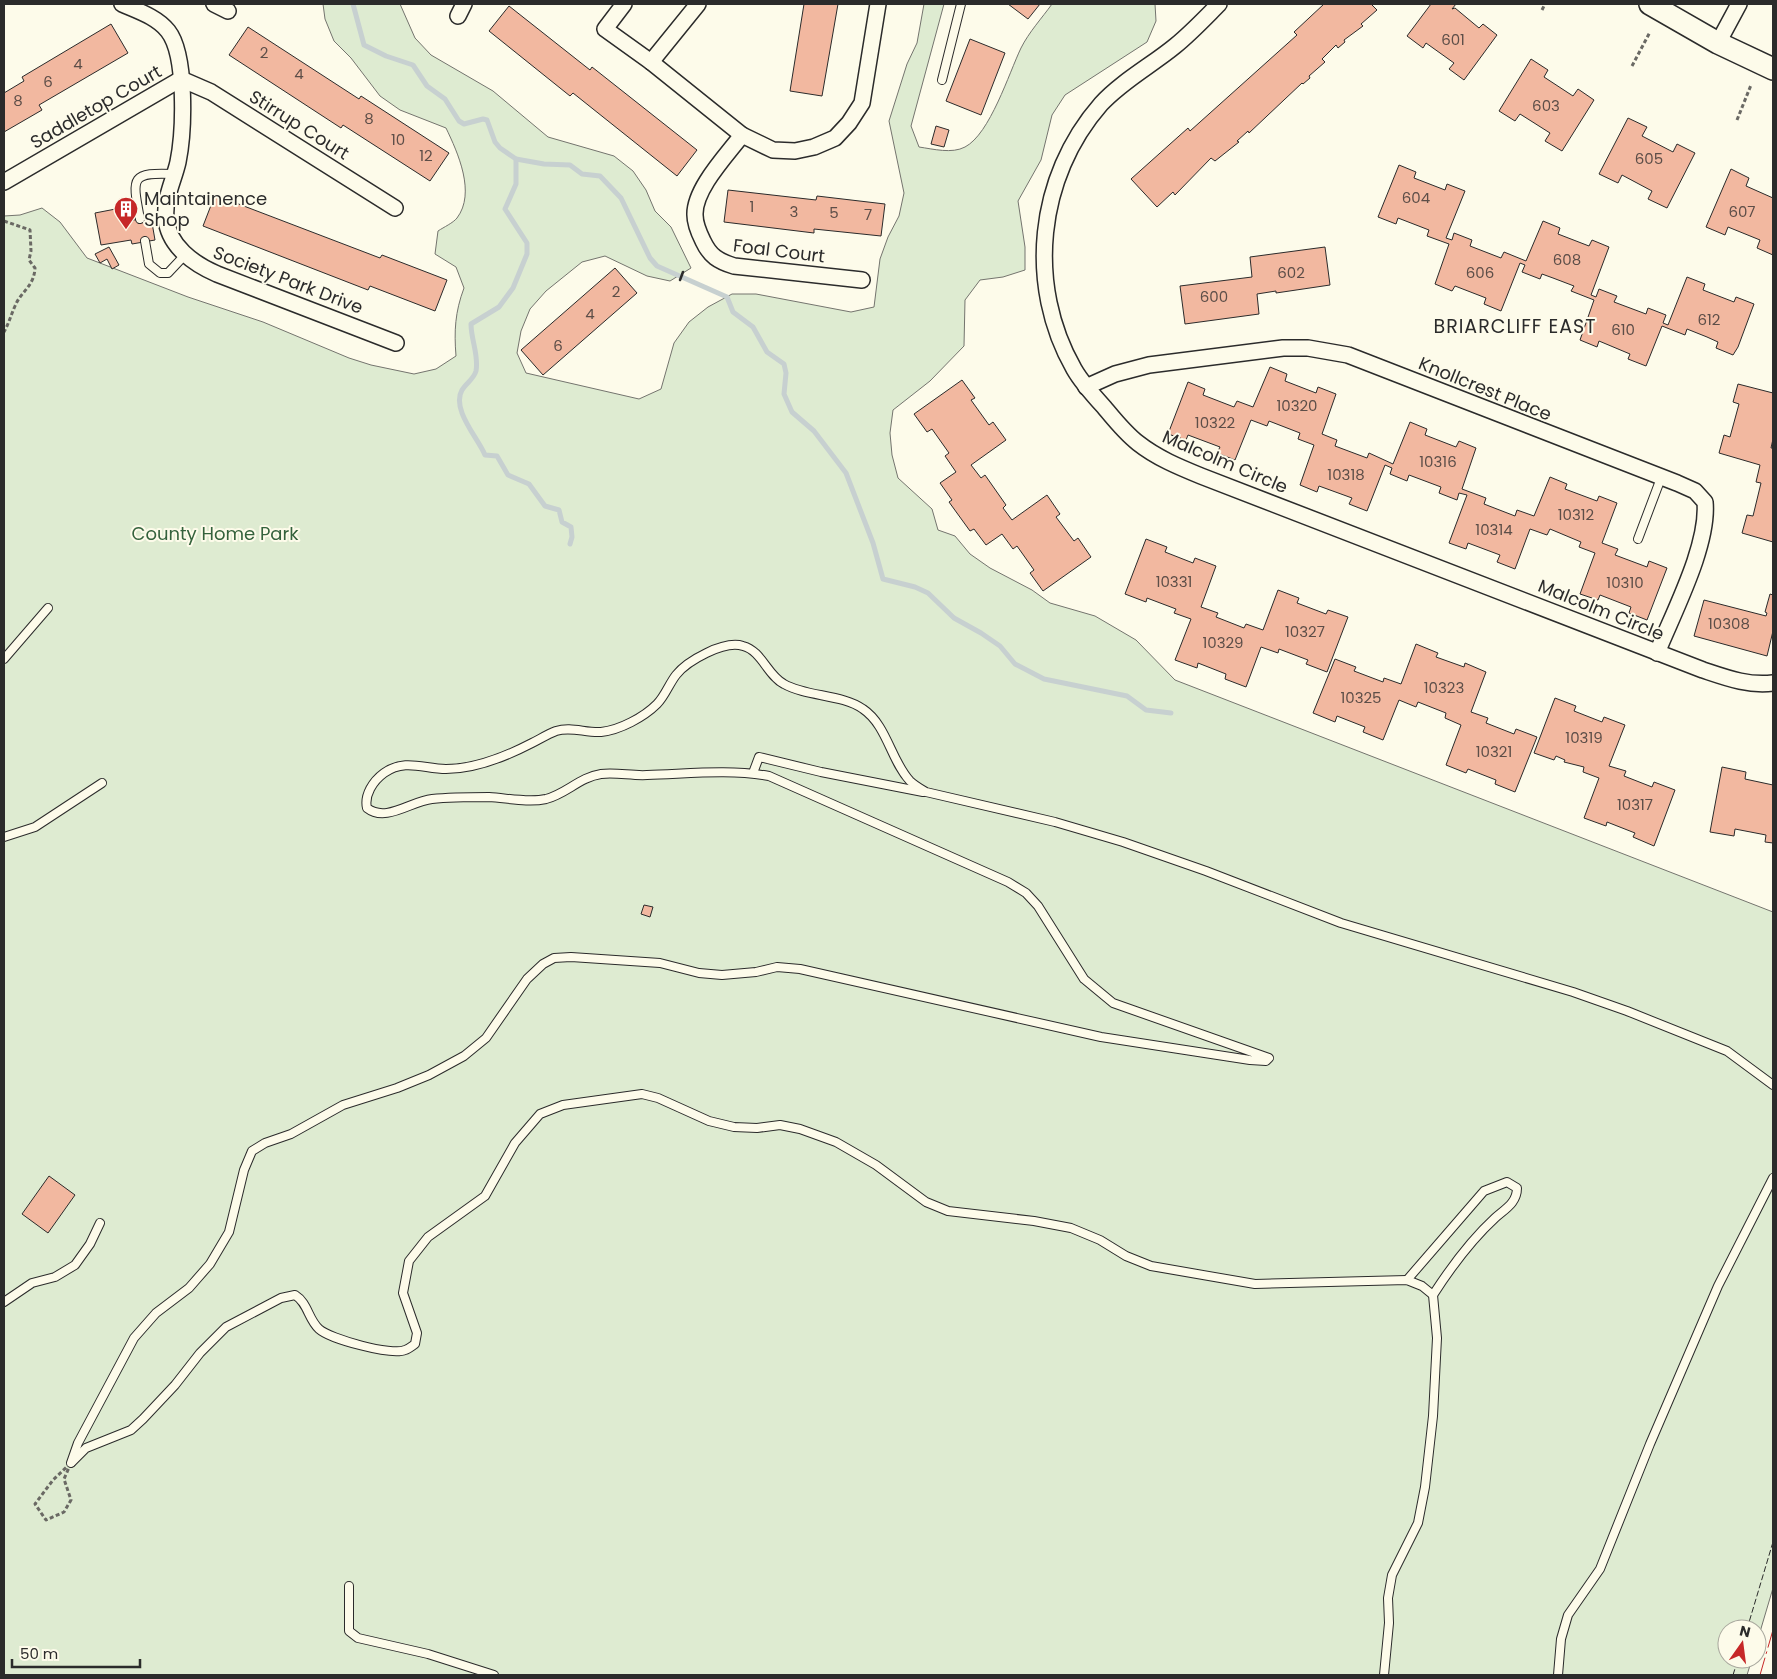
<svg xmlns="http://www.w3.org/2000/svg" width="1777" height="1679" font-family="Poppins,sans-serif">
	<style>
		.green { fill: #deebd1; stroke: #74746e }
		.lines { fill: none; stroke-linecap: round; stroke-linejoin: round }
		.stream { stroke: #c7d0d0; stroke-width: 5 }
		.building { fill: #f2b8a0; stroke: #2b2b2b }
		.lane-casing { stroke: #2b2b2b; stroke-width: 10 }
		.street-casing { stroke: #2b2b2b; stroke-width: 18 }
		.secondary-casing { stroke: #2b2b2b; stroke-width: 24 }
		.path { stroke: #6a6964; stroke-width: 3; stroke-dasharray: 4 2.5; stroke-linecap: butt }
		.lane { stroke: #fdfbea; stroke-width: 8 }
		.street { stroke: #fdfbea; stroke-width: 15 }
		.secondary { stroke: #fdfbea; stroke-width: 21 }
		.fence { stroke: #2b2b2b; stroke-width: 1; stroke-dasharray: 6 2.5; stroke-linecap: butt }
		.wall { stroke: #2b2b2b; stroke-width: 2.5 }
		.power { stroke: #c62828; stroke-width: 1; stroke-dasharray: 18 4 2.5 4; stroke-linecap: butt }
		.labels { text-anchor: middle; stroke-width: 4; stroke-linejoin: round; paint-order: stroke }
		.number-label { font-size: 15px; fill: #5d4e48 }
		.street-label { font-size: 18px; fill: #2b2b2b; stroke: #fdfbea }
		.poi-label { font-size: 18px; fill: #2b2b2b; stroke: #fdfbea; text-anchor: start }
		.park-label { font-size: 18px; fill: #34623c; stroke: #fdfbea }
		.neighbourhood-label { font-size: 19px; letter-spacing: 1px; fill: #2b2b2b; stroke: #fdfbea }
	</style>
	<rect width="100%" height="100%" fill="#fdfbea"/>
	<path class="green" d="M323 4H400L415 38 431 55 493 91 548 137 614 156 633 171 646 190 655 211 671 227 691 268 670 281 647 276 605 256 582 262 546 291 530 309 521 331 517 353 526 373 639 399 661 389 674 343 689 322 708 307 732 294H756L851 312 874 307 880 259 888 237 899 216 904 193 889 121 907 64 917 43 924 4H944L911 126 919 147C933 149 952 154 965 147 990 134 1009 73 1021 48 1029 32 1042 18 1052 4H1155L1156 21 1147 42 1065 95 1052 115 1041 160 1018 201 1025 247V270L1003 277 980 280 965 300 964 346 930 381 893 410 890 433 892 455 898 478 932 509 938 530 955 536 970 554 990 568 1032 590 1050 603 1095 616 1136 640 1175 680 1773 912V1588L1757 1642V1629H1727V1659H1752L1747 1675H4V216L20 215 42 208 60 222 87 258 188 297 263 322 349 358 371 365 414 374 436 369 456 356C454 331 455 312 464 288L456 267 435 254 438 231C444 227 453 223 457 218 476 193 458 153 446 128L400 110 380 96 351 58 334 41 325 19Z"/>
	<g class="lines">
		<g class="stream">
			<path d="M353 4 364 45 386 56 413 65 427 86 445 99 459 121 464 124 483 119 487 120 495 142 500 148 516 159 544 164 570 165 582 174 600 176 621 198 650 258 657 266 727 297 733 312 753 327 767 352 784 364 786 373 784 394 792 412 814 431 846 473 873 543 883 579 915 587 928 593 954 618 981 633 1000 646 1015 664 1044 679 1127 696 1146 710 1171 713"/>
			<path d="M516 159V184L505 209 527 243V254L513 288 499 307 471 324C471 340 479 355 476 371 474 379 466 383 462 390 451 409 478 438 485 455L497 456 508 475 529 484 545 506 559 510 562 522 571 527 572 537 570 544"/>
		</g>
	</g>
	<g class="building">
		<path d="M804 4H838L822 96 790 91Z"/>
		<path d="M1008 4H1040L1028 19Z"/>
		<path d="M1324 4H1371L1377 10 1361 24 1363 26 1344 40 1345 42 1338 48 1336 45 1322 59 1325 62 1309 76 1310 78 1303 84 1302 83 1249 133 1248 131 1237 141 1239 142 1215 161 1211 158 1175 195 1173 192 1157 207 1131 179 1188 128 1190 131 1297 35 1294 32Z"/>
		<path d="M1431 4H1456L1452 9 1455 8 1479 28 1483 24 1497 35 1464 80 1449 69 1454 63 1426 43 1423 48 1407 36Z"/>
		<path d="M509 6 590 70 592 67 697 150 677 176 573 93 570 96 489 31Z"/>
		<path d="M111 24 128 53 39 105 42 110 4 132V93L24 81 22 77Z"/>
		<path d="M248 27 359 99 361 96 449 153 430 181 343 125 341 128 229 55Z"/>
		<path d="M970 39 1005 53 981 115 946 101Z"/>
		<path d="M1531 59 1548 70 1544 77 1573 96 1578 89 1594 100 1562 151 1545 141 1550 133 1520 114 1515 121 1499 111Z"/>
		<path d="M1628 118 1647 127 1642 136 1673 152 1677 144 1695 153 1667 208 1648 199 1652 191 1622 175 1618 183 1599 174Z"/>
		<path d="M936 126 949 130 944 147 931 144Z"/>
		<path d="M1399 165 1416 172 1414 178 1445 190 1447 184 1465 191 1446 238 1452 240 1454 233 1472 240 1470 246 1501 258 1504 252 1526 261 1543 221 1560 228 1558 234 1589 246 1592 240 1609 247 1591 295 1596 297 1599 289 1617 296 1614 302 1646 314 1648 308 1666 315 1663 323 1668 325 1687 277 1705 284 1703 290 1734 302 1736 297 1754 304 1738 347 1733 355 1716 348 1718 342 1707 337 1687 329 1685 335 1662 326 1646 366 1628 359 1630 354 1599 341 1597 347 1580 340 1594 300 1571 291 1574 286 1553 278 1542 274 1540 279 1522 272 1525 265 1520 263 1501 311 1484 304 1486 298 1455 286 1452 291 1435 284 1449 244 1427 236 1429 230 1398 218 1396 224 1378 217Z"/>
		<path d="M1731 169 1749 178 1746 186 1773 198V255L1757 248 1760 240 1728 227 1725 235 1706 227Z"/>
		<path d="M728 190 816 200 817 196 885 204 881 236 814 229V233L724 222Z"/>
		<path d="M215 195 380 258 382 255 447 280 435 311 370 286 368 290 203 226Z"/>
		<path d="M126 207 128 221 151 217 155 240 132 244 131 240 101 245 95 213Z"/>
		<path d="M109 247 119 265 112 269 107 259 100 263 95 254Z"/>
		<path d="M1325 247 1330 285 1276 293V291L1257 294 1259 314 1185 324 1180 286 1252 277 1250 257Z"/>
		<path d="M615 268 637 293 543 375 521 350Z"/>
		<path d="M1270 367 1287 374 1285 381 1316 393 1318 387 1336 394 1322 434 1337 440 1335 446 1367 458 1369 453 1393 464 1410 422 1427 429 1425 435 1456 447 1459 441 1476 448 1462 489 1486 498 1484 504 1515 516 1517 510 1534 516 1550 477 1567 484 1565 489 1597 501 1599 496 1617 503 1602 543 1618 549 1615 555 1647 567 1649 561 1667 568 1647 620 1629 613 1631 607 1600 595 1598 600 1580 594 1595 553 1579 547 1581 542 1550 529 1547 535 1530 529 1515 569 1497 562 1500 555 1468 543 1466 549 1449 543 1467 495 1459 493 1457 500 1439 493 1441 487 1409 475 1407 481 1390 474 1392 468 1385 465 1367 511 1349 504 1352 498 1319 486 1317 492 1300 485 1314 445 1298 439 1300 433 1269 421 1267 426 1251 420 1235 460 1217 453 1220 447 1188 435 1186 440 1168 434 1188 382 1205 389 1203 395 1234 407 1237 401 1253 407Z"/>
		<path d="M962 380 975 398 971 400 989 425 993 422 1006 440 971 465 981 478 985 475 1006 505 1003 508 1012 520 1047 495 1060 514 1056 517 1074 541 1078 538 1091 557 1043 591 1030 573 1034 570 1017 546 1013 549 1002 534 986 545 974 529 970 531 949 502 952 500 940 483 956 472 945 456 949 453 932 429 927 432 914 414Z"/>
		<path d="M1738 384 1773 393V439L1771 448H1773V542L1742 533 1747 515 1753 516 1761 483 1756 482 1760 465 1719 453 1724 435 1730 437 1739 404 1733 402Z"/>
		<path d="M1146 539 1167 547 1165 552 1193 563 1195 558 1216 566 1201 607 1218 613 1216 617 1244 628 1246 624 1263 630 1278 590 1299 598 1297 603 1326 614 1328 610 1348 617 1327 672 1306 664 1308 660 1279 649 1278 653 1261 647 1246 687 1225 679 1226 674 1198 663 1197 668 1175 660 1191 619 1174 613 1176 609 1147 598 1146 602 1125 594Z"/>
		<path d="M1770 594 1773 595V631L1767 656 1694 636 1704 600 1766 616 1767 613 1765 612Z"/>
		<path d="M1416 644 1438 653 1436 657 1464 667 1465 663 1486 672 1471 712 1488 718 1486 723 1514 734 1516 729 1537 737 1515 792 1495 784 1496 780 1468 769 1466 773 1446 765 1461 725 1445 718 1446 713 1418 702 1416 707 1399 700 1383 740 1363 732 1365 727 1337 716 1335 722 1313 713 1335 659 1356 667 1354 671 1383 682 1384 678 1401 684Z"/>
		<path d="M1555 698 1576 706 1574 711 1602 722 1604 717 1625 725 1609 766 1626 771 1624 776 1652 787 1654 782 1675 790 1654 846 1633 837 1635 833 1607 822 1606 826 1584 818 1599 778 1583 772 1584 767 1564 762 1565 760 1556 756 1554 760 1534 753Z"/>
		<path d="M1722 767 1746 772 1745 779 1773 785V843L1765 842 1766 835 1735 829 1734 836 1710 832Z"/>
		<path d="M644 905 653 907 650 917 641 914Z"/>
		<path d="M49 1176 75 1195 48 1233 22 1214Z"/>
	</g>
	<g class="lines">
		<defs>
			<g id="lane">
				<path d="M942 80 961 4"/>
				<path d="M140 219C132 177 130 172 175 174"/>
				<path d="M145 241 149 264 160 273H168L184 256"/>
				<path d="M1638 539 1661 478"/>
				<path d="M4 659 48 608"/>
				<path d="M753 773 759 757 821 772 923 792"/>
				<path d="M4 837 35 827 102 783"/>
				<path d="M1407 1280 1484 1191 1507 1182 1517 1188C1517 1203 1505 1209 1495 1218 1470 1241 1451 1267 1433 1295"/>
				<path d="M4 1302 32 1283 55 1277 75 1265 90 1244 100 1223"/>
				<path d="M72 1462 86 1448 131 1430 143 1419 175 1385 200 1353 226 1327 281 1298 295 1295C308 1303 308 1319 319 1329 330 1339 392 1356 405 1350 409 1349 412 1346 415 1344L417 1333 403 1293 409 1261 428 1237 485 1196 515 1143 540 1114 563 1105 642 1094 658 1098 709 1121 734 1127 757 1128 780 1125 800 1129 836 1142 876 1165 926 1202 948 1211 1034 1221 1071 1228 1100 1240 1126 1256 1151 1266 1255 1284 1407 1280 1422 1286 1433 1295 1437 1338 1433 1416 1425 1487 1418 1523 1392 1575 1388 1598 1389 1623 1384 1675"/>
				<path d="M71 1463 78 1443 134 1338 156 1313 189 1288 210 1264 229 1232 244 1170 252 1151 265 1143 291 1134 343 1105 397 1088 429 1075 464 1056 486 1038 527 979 543 964 554 958 571 957 660 963 699 973 722 975 756 972 777 967 800 969 1101 1037 1250 1060 1266 1061 1269 1058 1113 1003 1084 979 1038 906 1026 893 1008 882 769 776C729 769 687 774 647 775 632 776 616 772 601 774 580 777 566 794 546 799 528 803 507 798 489 797 470 797 451 797 432 799 411 801 386 823 367 808 364 795 373 781 384 773 405 758 424 769 446 769 475 769 507 756 532 743 540 739 548 734 556 731 571 726 585 733 601 732 620 730 644 717 657 704 665 696 669 684 676 675 687 661 724 640 743 646 762 651 767 675 784 684 807 697 842 694 863 709 887 725 891 761 910 781 914 785 921 789 926 792L1055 822 1123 842 1206 871 1341 923 1573 992 1627 1011 1727 1051 1773 1085"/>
				<path d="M349 1586V1631L358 1638 428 1654 494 1675"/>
				<path d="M1558 1675 1561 1639 1568 1615 1600 1569 1650 1444 1718 1286 1773 1178"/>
			</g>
			<g id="street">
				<path d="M122 4C138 11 157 17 168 31 187 55 184 132 178 162 174 180 164 198 166 218 168 246 194 264 217 274L396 343"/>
				<path d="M214 4 228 11"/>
				<path d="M624 4 605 29 651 62 742 135 773 150 795 151 814 147 835 138 849 123 862 103 878 4"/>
				<path d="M1219 4C1205 18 1191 33 1175 46 1152 65 1122 81 1101 104 1037 177 1026 285 1074 369 1082 383 1093 395 1104 407 1114 419 1125 433 1138 443 1157 458 1179 467 1201 476L1703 670C1727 678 1748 686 1773 683"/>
				<path d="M458 16 464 4"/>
				<path d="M1718 43 1739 4"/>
				<path d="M651 62 698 4"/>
				<path d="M742 135C727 155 694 189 695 215 695 223 699 233 703 241 710 256 718 261 734 266L862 280"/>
				<path d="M4 182 181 79 211 92 395 208"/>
				<path d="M1086 387 1115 374 1149 365 1283 348H1308L1348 355 1677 483 1695 491 1705 502C1709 545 1674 611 1657 653"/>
			</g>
			<path id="secondary" d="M1650 4 1718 43 1773 69"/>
		</defs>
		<use href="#lane" class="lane-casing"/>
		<use href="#street" class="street-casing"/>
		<use href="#secondary" class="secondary-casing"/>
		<g class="path">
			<path d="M1542 10 1545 4"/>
			<path d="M1632 66 1650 32"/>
			<path d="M1737 120 1751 85"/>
			<path d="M4 221 30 230 31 251 29 260 35 268C34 287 21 291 15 306 11 315 9 323 4 332"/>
			<path d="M71 1463 64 1479 71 1500 64 1512 46 1520 35 1504 53 1480Z"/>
		</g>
		<use href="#lane" class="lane"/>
		<use href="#street" class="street"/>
		<use href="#secondary" class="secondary"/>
		<g class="fence">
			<path d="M1747 1629 1773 1542"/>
			<path d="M1733 1675 1738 1659"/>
		</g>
		<path class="wall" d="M680 280 683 272"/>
		<path class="power" d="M1760 1675 1773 1630"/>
	</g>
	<defs>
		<symbol id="building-pin" viewBox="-11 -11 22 30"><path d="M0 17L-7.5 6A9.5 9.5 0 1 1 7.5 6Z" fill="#c62828" stroke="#fdfbea"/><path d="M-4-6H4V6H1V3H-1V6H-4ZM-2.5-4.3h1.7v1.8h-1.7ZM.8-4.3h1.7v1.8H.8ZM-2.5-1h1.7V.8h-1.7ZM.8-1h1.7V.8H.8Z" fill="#fff"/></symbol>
	</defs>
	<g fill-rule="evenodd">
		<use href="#building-pin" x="112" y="195" width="28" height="38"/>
	</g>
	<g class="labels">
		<g class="number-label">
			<text x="1453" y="45">601</text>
			<text x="264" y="58">2</text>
			<text x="78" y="69">4</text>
			<text x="299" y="79">4</text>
			<text x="48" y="87">6</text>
			<text x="18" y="106">8</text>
			<text x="1546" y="111">603</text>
			<text x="369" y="124">8</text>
			<text x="398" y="145">10</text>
			<text x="426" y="161">12</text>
			<text x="1649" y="164">605</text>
			<text x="1416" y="203">604</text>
			<text x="752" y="212">1</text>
			<text x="794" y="217">3</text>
			<text x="1742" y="217">607</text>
			<text x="834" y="218">5</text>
			<text x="868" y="220">7</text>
			<text x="1567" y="265">608</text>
			<text x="1291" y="278">602</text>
			<text x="1480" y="278">606</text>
			<text x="616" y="297">2</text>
			<text x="1214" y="302">600</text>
			<text x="590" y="319">4</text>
			<text x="1709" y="325">612</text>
			<text x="1623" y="335">610</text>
			<text x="558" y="351">6</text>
			<text x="1297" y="411">10320</text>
			<text x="1215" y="428">10322</text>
			<text x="1438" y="467">10316</text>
			<text x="1346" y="480">10318</text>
			<text x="1576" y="520">10312</text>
			<text x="1494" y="535">10314</text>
			<text x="1174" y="587">10331</text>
			<text x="1625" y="588">10310</text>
			<text x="1729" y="629">10308</text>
			<text x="1305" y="637">10327</text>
			<text x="1223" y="648">10329</text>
			<text x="1444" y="693">10323</text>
			<text x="1361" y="703">10325</text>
			<text x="1584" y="743">10319</text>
			<text x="1494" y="757">10321</text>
			<text x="1635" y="810">10317</text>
		</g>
		<g class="street-label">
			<text transform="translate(96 107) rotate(-30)" y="6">Saddletop Court</text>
			<text transform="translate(299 125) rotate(32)" y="6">Stirrup Court</text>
			<text transform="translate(779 251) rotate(7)" y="6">Foal Court</text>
			<text transform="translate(288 280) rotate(21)" y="6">Society Park Drive</text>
			<text transform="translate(1485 389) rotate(22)" y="6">Knollcrest Place</text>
			<text transform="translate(1225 462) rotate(23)" y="6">Malcolm Circle</text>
			<text transform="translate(1601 610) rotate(22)" y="6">Malcolm Circle</text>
		</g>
		<g class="poi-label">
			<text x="144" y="205">Maintainence<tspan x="144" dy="21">Shop</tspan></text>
		</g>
		<g class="park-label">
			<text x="215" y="540">County Home Park</text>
		</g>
		<g class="neighbourhood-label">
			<text x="1515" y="333">BRIARCLIFF EAST</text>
		</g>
	</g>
	<rect width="1777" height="1679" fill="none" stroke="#2b2b2b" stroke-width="10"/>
	<g transform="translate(1742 1644) rotate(14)"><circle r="24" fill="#fdfbea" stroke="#a9a89e"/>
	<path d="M0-4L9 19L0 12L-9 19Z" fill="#c62828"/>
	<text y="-8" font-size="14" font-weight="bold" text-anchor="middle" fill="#2b2b2b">N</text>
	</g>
	<path d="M12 1659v8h128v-8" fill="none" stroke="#2b2b2b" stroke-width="2.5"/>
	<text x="20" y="1659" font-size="15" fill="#2b2b2b" stroke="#fdfbea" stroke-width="4" paint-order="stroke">50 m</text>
</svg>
